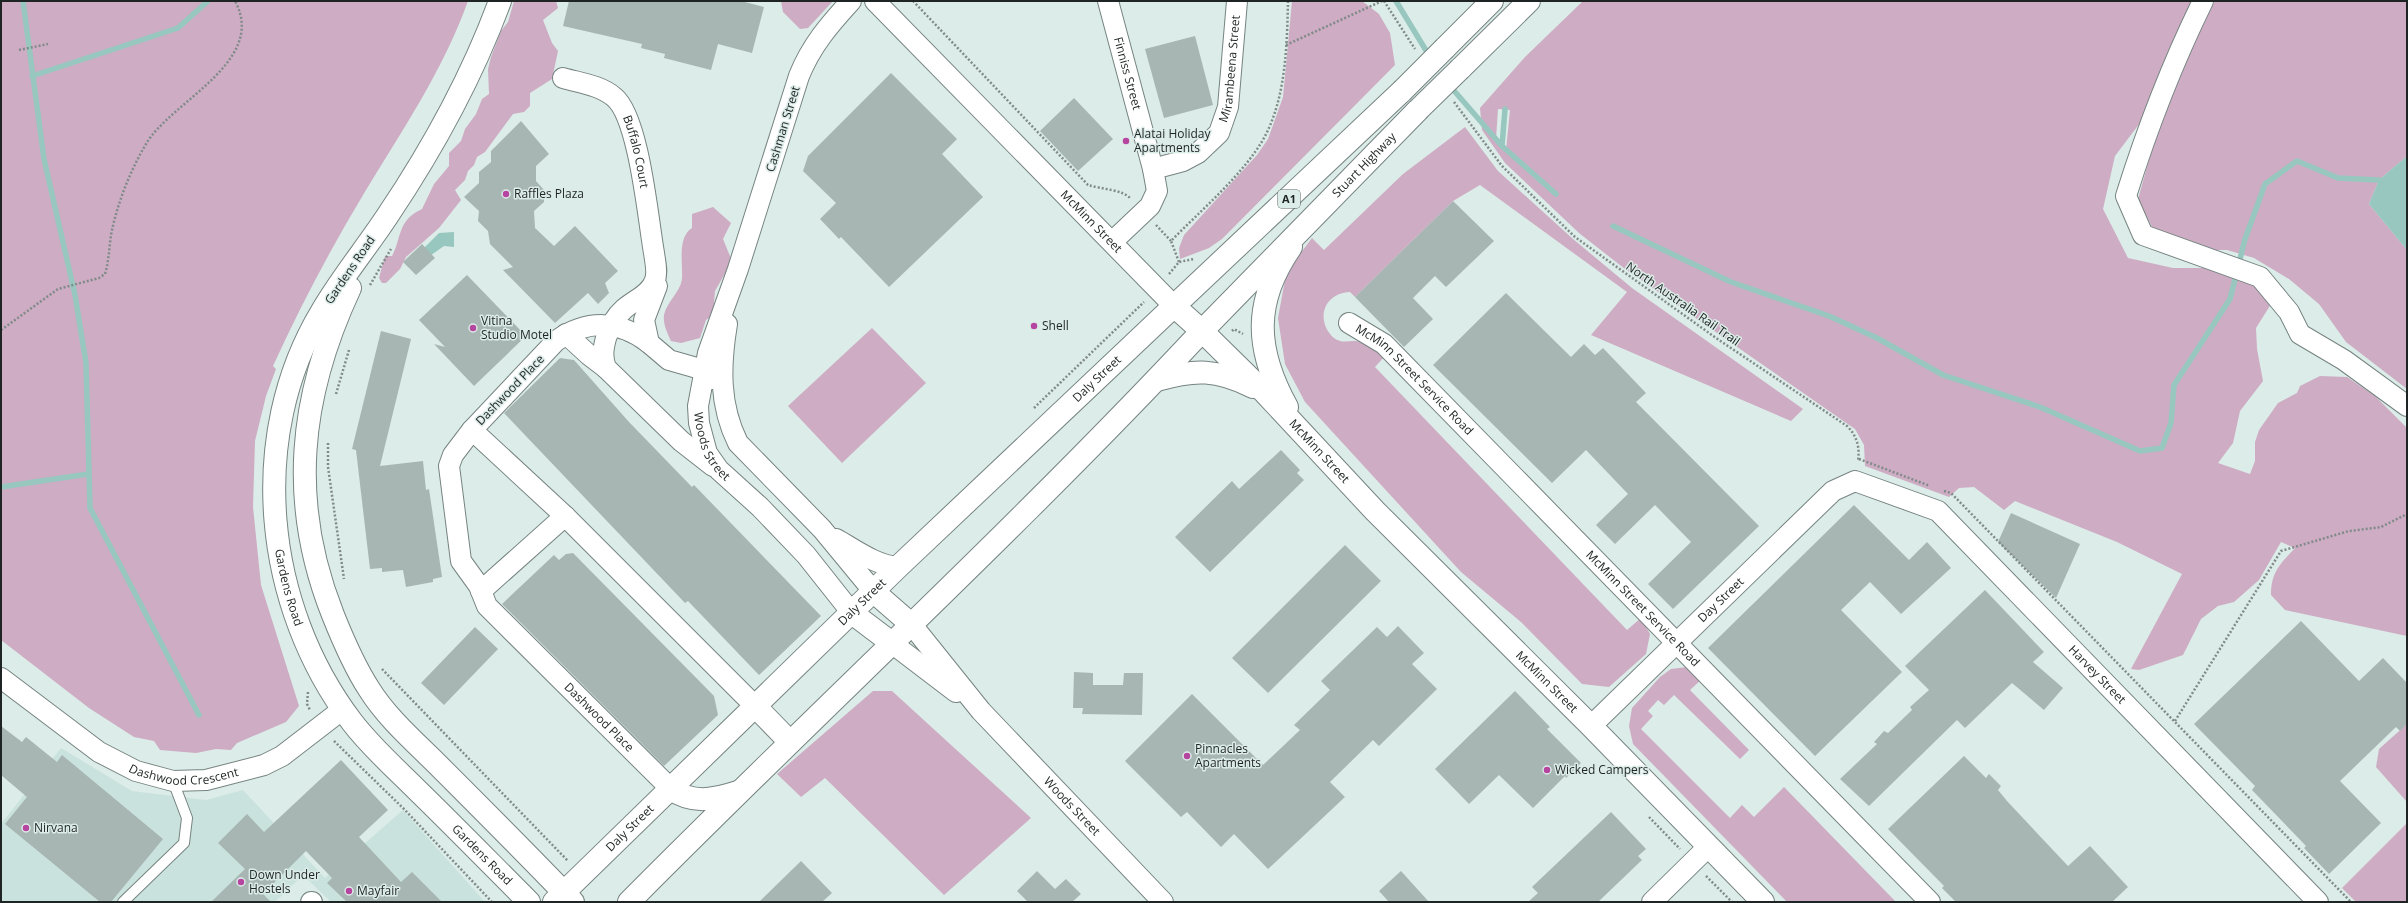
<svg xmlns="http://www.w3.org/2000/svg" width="2408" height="903" font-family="'Open Sans',sans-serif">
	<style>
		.built { fill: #cae2dd }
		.green { fill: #ceacc4; fill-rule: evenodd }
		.water { fill: #97c7be }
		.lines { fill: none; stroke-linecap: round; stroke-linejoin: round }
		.stream { stroke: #97c7be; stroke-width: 5.5 }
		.building { fill: #a7b6b3 }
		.service-casing { stroke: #768481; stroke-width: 12 }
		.minor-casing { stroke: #768481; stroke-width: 22 }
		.tertiary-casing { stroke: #768481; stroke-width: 24 }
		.primary-casing { stroke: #768481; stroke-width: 24 }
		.trunk-casing { stroke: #768481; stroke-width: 24 }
		.path { stroke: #808b89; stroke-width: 2.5; stroke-dasharray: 2 2; stroke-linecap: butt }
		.service { stroke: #fff; stroke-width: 10 }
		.minor { stroke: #fff; stroke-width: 20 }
		.tertiary { stroke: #fff; stroke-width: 22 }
		.primary { stroke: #fff; stroke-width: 22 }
		.trunk { stroke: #fff; stroke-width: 22 }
		.trunk-bridge-casing { stroke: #768481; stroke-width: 24; stroke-linecap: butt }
		.trunk-bridge { stroke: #fff; stroke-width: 22 }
		.poi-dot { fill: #b645a0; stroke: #dcece8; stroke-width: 1.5 }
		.labels { text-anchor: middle; stroke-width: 3; stroke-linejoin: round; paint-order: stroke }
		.shield { fill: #dcece8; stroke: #57605e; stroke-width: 1 }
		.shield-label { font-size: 11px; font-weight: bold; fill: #1e2423 }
		.street-label { font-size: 12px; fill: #1e2423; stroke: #dcece8 }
		.poi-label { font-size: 12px; fill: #1e2423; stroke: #dcece8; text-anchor: start }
	</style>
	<rect width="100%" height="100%" fill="#dcece8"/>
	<path class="built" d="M61 748 132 791 206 800 243 790 325 878 403 810 485 902H331L303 875 275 902H1V824Z"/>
	<g class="green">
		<path d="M1 1H468C443 71 401 132 363 195 330 250 300 307 273 366L276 369 266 396 255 441 253 507 261 585 299 706 286 722 237 743 231 750 216 749 196 753 160 750 154 741 134 737 89 708 1 640Z"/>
		<path d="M514 1H556L558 8 543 20 552 43 558 51 552 79 530 93V106L524 112 513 114 485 152 477 157 474 165 468 171 465 180 455 190 461 200 439 228 406 257 400 269 386 283H382L379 278 385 256H392C402 238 397 220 422 209L434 184 449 166V153L461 141 465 129 476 114 482 99 489 94 488 69 491 57 501 31 508 22Z"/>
		<path d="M781 1H833L808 28 800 29 783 12Z"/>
		<path d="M1292 1H1362L1379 14 1390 33 1395 65 1222 239 1209 248 1180 259 1179 248 1184 235 1257 155 1268 139 1283 97Z"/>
		<path d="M1583 1H2191L2146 115 2115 156 2103 209 2128 258 2173 268H2210L2256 286 2271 304 2256 328 2257 349 2263 381 2240 411 2233 443 2218 463 2250 474 2255 461V442L2259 430 2278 403 2297 393 2300 386 2320 376 2347 377 2375 396 2407 428V636L2285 610 2271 595C2271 572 2280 564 2295 548L2281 542 2259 580 2234 602 2218 606 2201 619 2183 655 2139 670 2131 669 2182 574 2117 542 2015 501 2004 510 1974 487 1959 488 1949 497 1865 466 1864 445 1855 429 1625 269 1579 233 1505 163 1482 130 1480 108 1525 57ZM1498 109 1510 110 1506 150 1496 139Z"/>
		<path d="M2215 1H2407V156L2379 180 2369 204 2407 250V389L2346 342 2319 304 2289 279 2254 258 2227 250H2205L2153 229 2138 199 2159 124 2195 39Z"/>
		<path d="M1465 127 1498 171 1573 239 1632 288 1803 409 1791 421 1591 335 1627 292 1480 185 1453 201 1355 297 1350 292C1323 293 1315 321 1334 338 1343 345 1351 339 1361 342 1369 344 1378 352 1385 356L1375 367 1627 630 1641 618 1650 634 1646 654 1609 687 1582 684 1521 622 1461 572 1305 402 1285 364 1278 318 1285 280 1297 258 1312 238 1324 250 1403 174Z"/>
		<path d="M713 207 731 223 723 239 732 261 715 291 713 315 706 320 700 338 681 343 671 341C667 332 663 325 664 315 667 301 680 293 682 279 683 264 677 237 692 228V214Z"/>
		<path d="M872 328 926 383 842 463 788 406Z"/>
		<path d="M1687 667 1702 679 1690 690 1749 750 1740 759 1674 695 1664 705 1658 700 1648 711 1653 716 1641 729 1730 818 1742 805 1754 817 1784 787 1896 902H1787L1633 744 1629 726 1632 708 1660 677 1671 669Z"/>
		<path d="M873 691H892L1031 818 944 895 825 778 801 797 777 774Z"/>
		<path d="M2407 724V802L2376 767 2379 749Z"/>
		<path d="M2407 823V902H2356L2342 888Z"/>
	</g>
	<g class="water">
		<path d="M2407 156V250L2369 204 2379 180Z"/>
		<path d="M454 232V247L444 246 427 258 420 252 439 233Z"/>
	</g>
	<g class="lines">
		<g class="stream">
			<path d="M23 1 44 159 75 295 86 363 90 508 199 715"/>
			<path d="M1396 1 1430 57"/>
			<path d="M32 76 178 28 208 1"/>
			<path d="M1450 86 1502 146 1556 194"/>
			<path d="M1502 146 1505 109"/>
			<path d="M1613 226 1731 282 1829 316 1877 338 1943 375 2040 407 2140 451 2162 448 2171 423 2174 385 2230 299 2245 239 2265 184 2297 161 2338 178 2379 180"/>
			<path d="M1 487 88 474"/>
		</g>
	</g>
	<g class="building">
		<path d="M569 1H741L764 7 752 53 718 44 711 70 664 58 665 54 641 48 642 44 563 26Z"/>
		<path d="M1195 36 1213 105 1164 118 1145 49Z"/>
		<path d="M891 73 957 139 942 154 983 197 889 287 841 237 839 239 820 219 836 203 803 171 808 156Z"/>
		<path d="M1074 98 1113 139 1078 171 1040 131Z"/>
		<path d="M521 121 549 154 536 166V181L544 190V202L534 211 535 228 554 246 575 226 618 271 605 283 609 293 598 304 588 293 555 323 503 270 513 267 490 244 488 231 478 221 479 211 464 197 479 183V172L491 162V151Z"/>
		<path d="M1453 201 1494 241 1446 287 1435 276 1413 298 1433 319 1404 347 1355 297Z"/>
		<path d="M422 244 435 258 416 275 403 262Z"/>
		<path d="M467 275 526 336 474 386 434 344 445 347 419 320Z"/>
		<path d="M1506 293 1571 357 1584 344 1595 355 1603 348 1646 393 1636 402 1759 526 1673 609 1648 584 1691 542 1655 505 1615 544 1596 525 1628 494 1586 450 1552 483 1433 365Z"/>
		<path d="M381 331 411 339 380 466 423 461 426 490 429 489 442 577 433 579V582L406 587 403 570 382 572V568L370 569 356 450 352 449Z"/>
		<path d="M560 358 574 360 629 422 692 487 694 485 821 616 759 675 688 601 685 603 504 413Z"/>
		<path d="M1281 450 1300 470 1297 473 1304 480 1210 572 1175 537 1232 481 1239 489Z"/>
		<path d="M1854 505 1909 560 1927 542 1951 568 1901 614 1870 582 1841 610 1902 672 1815 756 1708 648Z"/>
		<path d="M2011 513 2080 544 2056 598 1998 542Z"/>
		<path d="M1345 545 1381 581 1268 693 1232 658Z"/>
		<path d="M573 553 714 696 718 715 664 766 502 604 554 555 559 560 566 554Z"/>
		<path d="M1985 590 2044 652 2033 662 2063 688 2044 710 2012 683 1965 728 1957 720 1869 806 1840 779 1877 744 1874 742 1884 731 1888 733 1912 710 1910 707 1929 690 1905 666Z"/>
		<path d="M2301 621 2359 681 2383 658 2407 683V724L2400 731 2396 727 2340 781 2381 823 2329 874 2304 848 2306 846 2252 790 2255 786 2194 724Z"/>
		<path d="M1398 626 1424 653 1412 664 1437 689 1379 746 1373 740 1330 782 1345 797 1268 869 1234 834 1221 847 1187 812 1181 817 1125 761 1192 694 1263 765 1300 730 1294 725 1330 690 1321 681 1377 627 1387 637Z"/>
		<path d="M475 627 498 649 444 705 421 683Z"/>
		<path d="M1074 672 1093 673V685H1123L1124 673H1143L1142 715 1082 714 1083 708H1073Z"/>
		<path d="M1515 691 1550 727 1547 729 1581 763 1566 778 1565 776 1533 808 1499 775 1469 804 1435 769Z"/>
		<path d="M1 726 22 742 26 737 57 762 62 755 163 839 111 902H100L5 824 27 797 1 775Z"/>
		<path d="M1964 756 1986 778 1989 774 2001 786 1998 790 2007 801 2068 866 2090 846 2128 887 2112 902H1956L1942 888 1944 886 1888 829Z"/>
		<path d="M341 760 388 810 359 837 401 882 412 872 442 902H347L327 883 332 878 306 851 263 894 271 902H211L245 869 218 843 247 814 264 832Z"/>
		<path d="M1611 812 1646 849 1638 856 1642 860 1598 902H1528L1538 893 1532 887Z"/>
		<path d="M801 861 832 893 822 902H759Z"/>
		<path d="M1037 871 1055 889 1066 879 1081 894 1072 902H1028L1017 891Z"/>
		<path d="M1401 871 1429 902H1389L1379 891Z"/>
	</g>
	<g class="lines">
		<defs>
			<path id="service" d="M123 902 184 843 187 818 173 781"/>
			<g id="minor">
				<path id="s1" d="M851 1C829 25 811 46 799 76L738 269 708 353 698 406 699 423 707 453 719 470 760 507 806 555 852 613"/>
				<path id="s2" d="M875 1 1174 306"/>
				<path id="s3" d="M1108 1 1153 169"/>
				<path d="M2203 1C2172 64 2147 129 2126 196L2143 235 2260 277 2289 312 2300 334 2344 360 2407 406"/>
				<path id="s4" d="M563 78C580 83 600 85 614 97 639 117 648 219 654 253 655 261 658 272 655 280 651 294 634 300 624 309 615 317 610 326 606 338 603 349 602 357 606 368L681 441 713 466"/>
				<path id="s5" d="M1112 242 1150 206 1157 191 1153 169 1183 161 1198 153 1219 133 1228 107 1237 1"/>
				<path d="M657 286 644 320 649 343 669 360 704 370 712 379"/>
				<path id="s6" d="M1349 323 1384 344 1930 902"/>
				<path d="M727 324C720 366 719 405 738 443L822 529 874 592"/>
				<path d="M566 334 589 355 606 368"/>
				<path id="s7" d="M649 343C619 320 587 319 556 341L472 430 453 455 449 466 461 561 479 586 487 606 671 789"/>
				<path d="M472 430 565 516 756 707"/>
				<path d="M836 539C856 550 875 565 898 567"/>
				<path d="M481 591 565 516"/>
				<path id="s8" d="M912 625 981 711 1163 902"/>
				<path d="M893 644 956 692"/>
				<path id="s9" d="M1 678 99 752 136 771 173 781 206 780 264 765 282 756 343 709"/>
				<path id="s10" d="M1591 726 1833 491 1855 481 1938 511 2318 902"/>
				<path d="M311 902H312"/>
				<path d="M1652 902 1709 846"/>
			</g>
			<g id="tertiary">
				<path id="s11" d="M500 1C472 77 433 148 388 215 367 247 342 277 322 311 246 437 264 606 352 722 371 747 395 768 417 790 455 827 492 865 529 902"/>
				<path d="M350 288C299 397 288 502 333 615 343 640 354 666 369 689 387 718 415 742 439 766 484 811 529 856 573 902"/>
				<path id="s12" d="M1202 331 1265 393 1375 511 1591 726 1763 902"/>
				<path d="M1157 380C1195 369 1217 369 1253 387"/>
				<path d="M1287 407C1255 349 1253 302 1291 247"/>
			</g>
			<g id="primary">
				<path d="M874 592 912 625"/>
				<path d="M852 613 893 644"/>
				<path d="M756 707 790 742"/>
				<path d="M671 789C692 804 714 800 738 792"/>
				<path id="s13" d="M554 902 898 567 1174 306"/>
				<path d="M629 902C819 710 1018 528 1202 331"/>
			</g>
			<g id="trunk">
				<path d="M1445 48 1492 1"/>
				<path d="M1460 69 1529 1"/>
				<path id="s14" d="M1402 91 1174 306 1202 331 1418 110"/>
			</g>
		</defs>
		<use href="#service" class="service-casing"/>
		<use href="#minor" class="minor-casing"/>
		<use href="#tertiary" class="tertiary-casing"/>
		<use href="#primary" class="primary-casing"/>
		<use href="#trunk" class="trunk-casing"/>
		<g class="path">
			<path d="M913 1 1088 185C1101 189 1123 190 1130 198"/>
			<path d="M1384 1 1415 49"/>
			<path d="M1286 45 1382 1"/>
			<path d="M19 50 48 44"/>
			<path d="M1454 102 1502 166 1575 237 1716 338 1847 426C1857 436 1860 447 1858 461"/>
			<path d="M1156 225 1171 241"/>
			<path d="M1179 262 1171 241C1201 210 1243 175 1264 138 1286 98 1287 45 1288 1"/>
			<path d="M1169 274 1179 262 1194 259"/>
			<path d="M370 285 391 249"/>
			<path d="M1 330 58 289 99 278 105 274C109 261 109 248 111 235 117 204 130 171 146 144 171 101 268 62 235 1"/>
			<path d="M1232 331 1234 329 1243 334"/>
			<path d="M336 394 349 350"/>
			<path d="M1034 408 1144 302"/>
			<path d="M328 443V467L344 579"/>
			<path d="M1859 459 1930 486"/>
			<path d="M1944 491 1951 493 2351 902"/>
			<path d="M382 669 568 861"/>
			<path d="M308 692 307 704 310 710"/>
			<path d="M2175 721 2281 551 2349 531 2381 527 2407 514"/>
			<path d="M334 741 404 809 492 902"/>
			<path d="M1649 817 1680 849"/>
			<path d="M1706 876 1732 902"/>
		</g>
		<use href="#service" class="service"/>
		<use href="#minor" class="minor"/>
		<use href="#tertiary" class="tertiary"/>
		<use href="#primary" class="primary"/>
		<use href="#trunk" class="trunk"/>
		<defs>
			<g id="trunk-bridge">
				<path d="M1402 91 1445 48"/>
				<path d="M1418 110 1460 69"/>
			</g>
		</defs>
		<use href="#trunk-bridge" class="trunk-bridge-casing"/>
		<use href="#trunk-bridge" class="trunk-bridge"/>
	</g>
	<g class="poi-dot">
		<circle cx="1126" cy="141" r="4"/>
		<circle cx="506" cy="194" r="4"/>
		<circle cx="1034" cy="326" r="4"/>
		<circle cx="473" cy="328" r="4"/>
		<circle cx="1187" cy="756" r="4"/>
		<circle cx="1547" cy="770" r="4"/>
		<circle cx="26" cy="828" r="4"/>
		<circle cx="241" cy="882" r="4"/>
		<circle cx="349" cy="891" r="4"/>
	</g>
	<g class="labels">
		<rect class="shield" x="1278" y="190" width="22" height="18" rx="3"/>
		<g class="shield-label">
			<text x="1289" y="203">A1</text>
		</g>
		<g class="street-label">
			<text dy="4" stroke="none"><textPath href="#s5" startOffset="234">Mirambeena Street</textPath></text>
			<text dy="4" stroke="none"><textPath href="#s3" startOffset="75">Finniss Street</textPath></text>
			<text transform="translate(783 129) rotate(-73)" y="4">Cashman Street</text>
			<text dy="4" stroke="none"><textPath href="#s4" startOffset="115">Buffalo Court</textPath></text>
			<text dy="4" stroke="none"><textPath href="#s14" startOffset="583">Stuart Highway</textPath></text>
			<text dy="4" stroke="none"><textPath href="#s2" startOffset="309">McMinn Street</textPath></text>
			<text transform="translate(350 270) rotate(-56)" y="4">Gardens Road</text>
			<text transform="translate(1683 304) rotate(35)" y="4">North Australia Rail Trail</text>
			<text dy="4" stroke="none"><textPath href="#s13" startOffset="754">Daly Street</textPath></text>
			<text dy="4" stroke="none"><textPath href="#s6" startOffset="87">McMinn Street Service Road</textPath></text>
			<text transform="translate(510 390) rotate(-46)" y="4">Dashwood Place</text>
			<text dy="4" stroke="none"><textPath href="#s1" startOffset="481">Woods Street</textPath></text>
			<text dy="4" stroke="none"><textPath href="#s12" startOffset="168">McMinn Street</textPath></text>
			<text dy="4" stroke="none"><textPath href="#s11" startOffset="645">Gardens Road</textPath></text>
			<text dy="4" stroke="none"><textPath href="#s10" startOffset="181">Day Street</textPath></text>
			<text dy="4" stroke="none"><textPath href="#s13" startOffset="430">Daly Street</textPath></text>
			<text dy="4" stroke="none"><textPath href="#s6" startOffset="411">McMinn Street Service Road</textPath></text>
			<text dy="4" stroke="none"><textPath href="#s10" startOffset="678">Harvey Street</textPath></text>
			<text dy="4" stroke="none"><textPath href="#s12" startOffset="492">McMinn Street</textPath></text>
			<text dy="4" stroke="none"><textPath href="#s7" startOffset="572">Dashwood Place</textPath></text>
			<text dy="4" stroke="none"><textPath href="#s9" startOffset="213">Dashwood Crescent</textPath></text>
			<text dy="4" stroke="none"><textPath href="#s8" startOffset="242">Woods Street</textPath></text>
			<text dy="4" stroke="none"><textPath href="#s13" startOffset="106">Daly Street</textPath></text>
			<text dy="4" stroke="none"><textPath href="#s11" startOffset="981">Gardens Road</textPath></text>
		</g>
		<g class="poi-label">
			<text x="1134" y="138">Alatai Holiday<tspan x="1134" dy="14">Apartments</tspan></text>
			<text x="514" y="198">Raffles Plaza</text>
			<text x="481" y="325">Vitina<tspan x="481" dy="14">Studio Motel</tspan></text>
			<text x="1042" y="330">Shell</text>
			<text x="1195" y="753">Pinnacles<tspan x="1195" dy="14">Apartments</tspan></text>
			<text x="1555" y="774">Wicked Campers</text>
			<text x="34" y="832">Nirvana</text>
			<text x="249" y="879">Down Under<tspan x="249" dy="14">Hostels</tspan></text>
			<text x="357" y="895">Mayfair</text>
		</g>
	</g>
	<rect width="2408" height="903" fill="none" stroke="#1e2423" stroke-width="4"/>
</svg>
